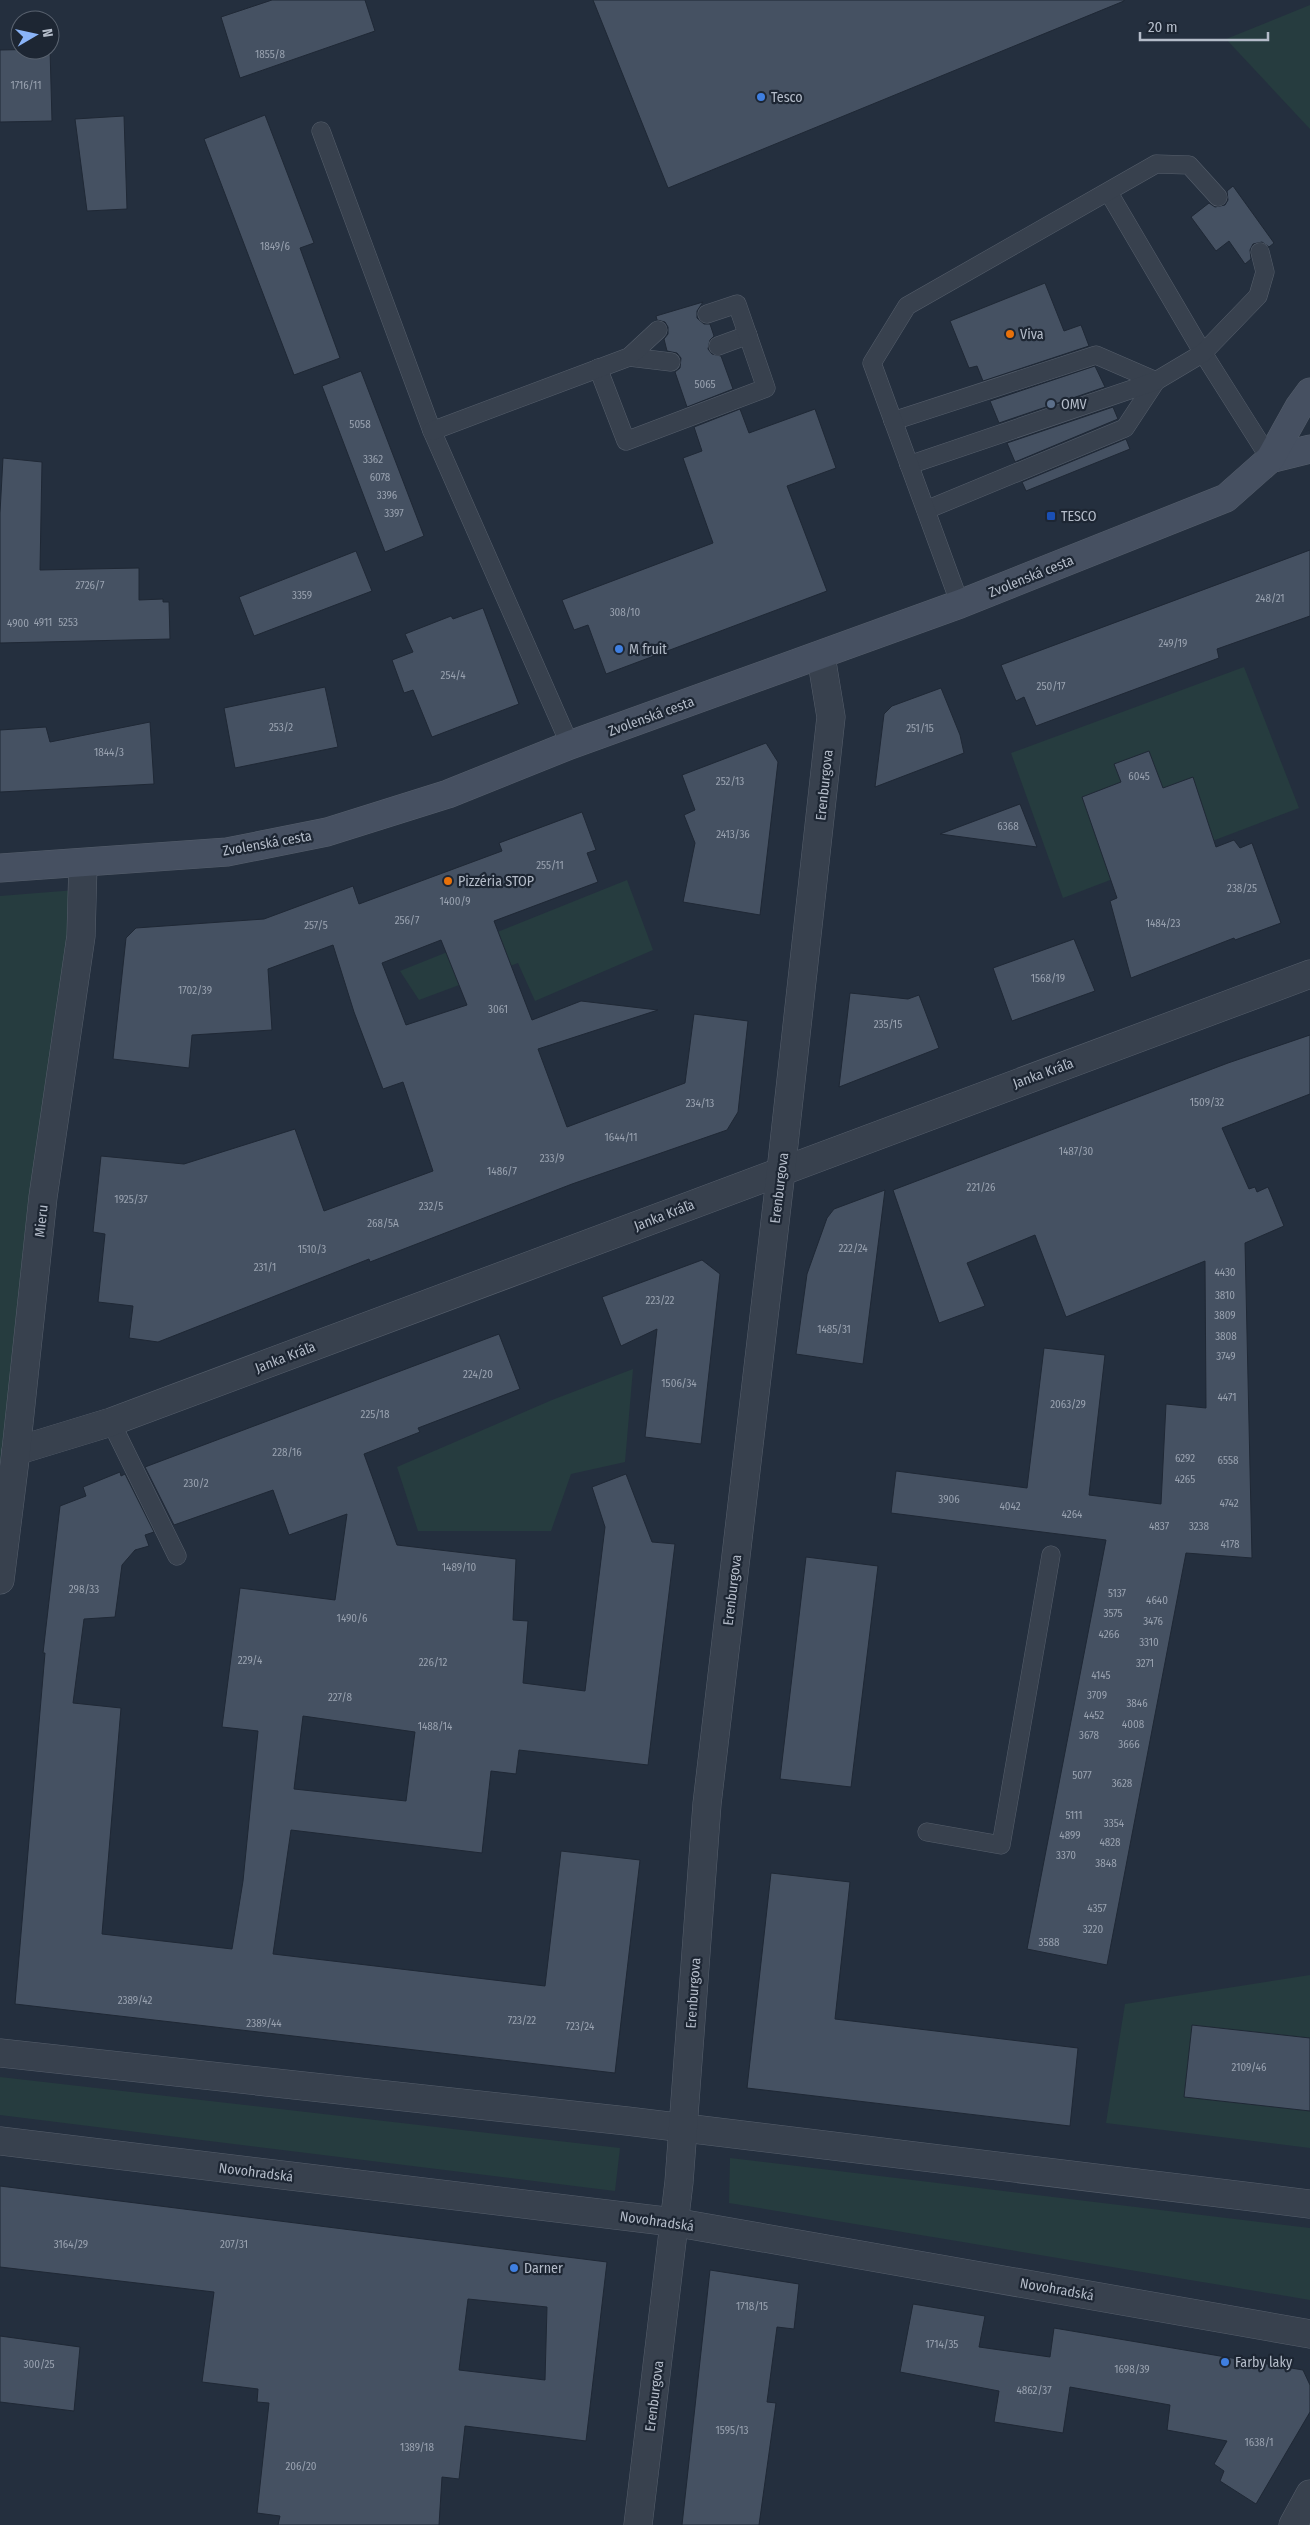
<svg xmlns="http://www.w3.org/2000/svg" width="1310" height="2525" font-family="'Fira Sans Condensed',sans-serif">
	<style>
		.green { fill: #263c3f }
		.building { fill: #455162; stroke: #1f2835; fill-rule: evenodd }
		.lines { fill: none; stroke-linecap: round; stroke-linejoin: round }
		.lane-casing { stroke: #565f6c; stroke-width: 19 }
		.street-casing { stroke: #565f6c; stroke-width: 29 }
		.secondary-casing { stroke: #565f6c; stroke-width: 29 }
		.lane { stroke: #38414e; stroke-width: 18 }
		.street { stroke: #38414e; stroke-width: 28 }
		.secondary { stroke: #465061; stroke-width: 28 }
		.shop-dot { fill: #3f7fe0; stroke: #1d2633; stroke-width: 2 }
		.food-dot { fill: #e8710a; stroke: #1d2633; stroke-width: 2 }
		.service-dot { fill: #5c6f8a; stroke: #1d2633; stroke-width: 2 }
		.transit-dot { fill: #1a4fb4; stroke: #1d2633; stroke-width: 2 }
		.labels { text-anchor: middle; stroke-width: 4.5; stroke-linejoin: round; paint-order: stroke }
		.number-label { font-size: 11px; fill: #98a1af }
		.poi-label { font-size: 14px; fill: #b4bcc9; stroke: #1d2633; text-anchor: start }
		.street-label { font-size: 14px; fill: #b4bcc9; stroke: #1d2633 }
	</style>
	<rect width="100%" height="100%" fill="#242f3e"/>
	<g class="green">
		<path d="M1310 5V129L1226 39Z"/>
		<path d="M1244 667 1299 808 1063 898 1011 753Z"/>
		<path d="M627 880 653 950 535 1001 518 963 419 1000 400 971Z"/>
		<path d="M88 889 0 1469V896Z"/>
		<path d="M633 1369 625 1462 571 1474 551 1531H418L397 1467 552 1400Z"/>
		<path d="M1310 1975V2148L1106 2123 1125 2004Z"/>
		<path d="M0 2077 620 2148 615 2191 0 2115Z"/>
		<path d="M730 2158 1310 2228V2300L729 2203Z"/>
	</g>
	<g class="building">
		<path d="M272 0H365L375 31 240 78 221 17Z"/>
		<path d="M593 0H1124V1L668 188Z"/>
		<path d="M50 49 52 121 0 122V50Z"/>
		<path d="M265 115 314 243 300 248 340 358 294 375 204 139Z"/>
		<path d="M124 116 127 209 87 211 75 119Z"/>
		<path d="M1233 186 1274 243 1269 247 1262 242 1253 244 1250 250 1251 259 1245 264 1229 241 1216 251 1191 217 1209 203 1215 207 1225 205 1228 200 1227 191Z"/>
		<path d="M1045 283 1064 331 1081 325 1089 346 983 381 977 366 969 368 950 321Z"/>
		<path d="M703 302 697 311V318L704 324H710L714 336 710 340 708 349 712 354 721 356 733 389 687 407 675 372 680 368 681 358 677 353 667 351 664 339 668 334V327L665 322 657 320 656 316Z"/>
		<path d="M1095 366 1105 387 999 423 990 401Z"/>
		<path d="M361 371 424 536 385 552 322 386Z"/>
		<path d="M1113 407 1118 419 1015 462 1007 443Z"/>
		<path d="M740 409 749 433 815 409 836 468 787 486 827 591 606 674 588 625 574 630 562 600 713 543 683 458 702 451 694 427Z"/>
		<path d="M1126 439 1130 449 1026 491 1022 482Z"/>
		<path d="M3 458 42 462 40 570 139 568V600L163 599V602H169L170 639 0 643V513Z"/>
		<path d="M1310 550V616L1217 649 1219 658 1036 726 1024 697 1016 701 1001 665Z"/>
		<path d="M356 551 372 591 254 636 239 597Z"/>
		<path d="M483 608 519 704 432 737 413 690 404 693 392 660 413 652 405 634 451 616 453 619Z"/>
		<path d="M325 687 338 747 235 768 224 708Z"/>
		<path d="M941 688 960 735 964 753 875 787 884 714 892 706Z"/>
		<path d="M150 722 154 784 0 792V730L46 727 50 742Z"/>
		<path d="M766 743 778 762 760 915 683 902 695 843 684 815 695 810 682 775Z"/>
		<path d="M1149 751 1163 788 1193 777 1216 847 1234 840 1240 848 1252 843 1281 923 1235 940 1234 938 1131 978 1110 901 1117 898 1082 797 1121 782 1114 764Z"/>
		<path d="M1020 804 1037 847 940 834Z"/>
		<path d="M582 812 596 850 587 853 598 882 494 921 532 1020 581 1001 658 1010 538 1049 567 1127 685 1083 694 1014 748 1021 738 1112 727 1130 572 1184 370 1262 369 1259 158 1342 129 1338 133 1306 98 1302 105 1234 93 1232 101 1156 184 1164 295 1129 324 1211 433 1171 403 1082 383 1089 354 1012 333 945 268 969 272 1030 192 1035 189 1068 113 1059 126 938 136 928 264 919 353 886 359 904 502 851 499 843ZM441 940 467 1005 406 1025 382 963Z"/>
		<path d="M1074 939 1095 991 1012 1021 993 968Z"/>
		<path d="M850 993 908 999 919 995 939 1048 839 1087Z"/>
		<path d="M1310 1035V1094L1222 1128 1249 1189 1255 1187 1257 1192 1268 1187 1284 1226 1245 1243 1252 1558 1186 1553 1107 1965 1027 1949 1106 1540 891 1513 896 1471 1027 1488 1044 1348 1105 1355 1089 1495 1161 1504 1166 1404 1206 1408 1205 1261 1066 1317 1035 1235 967 1263 985 1306 939 1323 893 1190 1228 1063Z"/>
		<path d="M885 1190 863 1364 796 1354 807 1274 827 1218 834 1209Z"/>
		<path d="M702 1260 720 1274 701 1444 645 1437 657 1329 621 1346 602 1297Z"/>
		<path d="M499 1334 520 1389 418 1428 420 1432 364 1454 397 1545 516 1559 513 1620 528 1621 523 1683 585 1691 605 1527 592 1487 626 1474 652 1542 675 1544 648 1765 519 1750 516 1774 491 1771 482 1853 291 1830 273 1954 545 1986 561 1851 640 1860 615 2073 15 2004 45 1653H43L60 1506 86 1496 83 1487 120 1472 121 1476 125 1474 154 1532 145 1535 149 1546 135 1550 122 1565 115 1617 84 1619 73 1703 121 1708 102 1934 232 1949 243 1881 258 1731 222 1727 240 1588 335 1600 347 1514 289 1535 273 1490 174 1525 145 1467ZM303 1716 415 1732 406 1801 294 1789Z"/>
		<path d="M806 1557 878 1566 851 1787 780 1779Z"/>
		<path d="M771 1873 850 1882 835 2019 1078 2048 1070 2126 747 2088Z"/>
		<path d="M1192 2025 1310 2038V2111L1184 2097Z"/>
		<path d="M0 2186 607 2262 586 2441 465 2426 459 2479 442 2477 439 2525H278L280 2516 257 2513 269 2403 257 2402 258 2389 202 2382 214 2292 0 2267ZM468 2299 547 2307 545 2380 459 2370Z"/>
		<path d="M710 2270 799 2284 794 2329 777 2327 767 2402 776 2403 759 2525H682Z"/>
		<path d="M913 2304 985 2316 979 2347 1050 2357 1054 2328 1303 2370 1310 2385V2412L1256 2504 1220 2481 1224 2471 1214 2464 1227 2441 1167 2430 1170 2405 1070 2387 1063 2433 994 2422 999 2391 900 2372Z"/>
		<path d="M0 2336 80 2347 74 2411 0 2402Z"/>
	</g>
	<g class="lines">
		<defs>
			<g id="lane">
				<path d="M321 131 432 431 570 745"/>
				<path d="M1109 193 1203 353 1270 459"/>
				<path d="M718 346 748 335"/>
				<path d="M629 357 671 362"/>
				<path d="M598 368 626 441 766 388 737 304 707 314"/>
				<path d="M893 421 1096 355 1156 381 1125 428 926 510"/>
				<path d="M432 431 629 357 658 330"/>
				<path d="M909 465 1156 381 1203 353 1258 296 1265 272 1260 252"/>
				<path d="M960 604 872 363 907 306 1156 164 1189 165 1218 197"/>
				<path d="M111 1422 177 1556"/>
				<path d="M927 1832 1001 1845 1051 1555"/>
			</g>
			<g id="street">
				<path d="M16 1451 111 1422 1310 974"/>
				<path d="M0 1580 16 1451 43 1197 81 936 83 864"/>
				<path d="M0 2053 627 2121 1310 2204"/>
				<path d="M0 2141 673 2222 1310 2334"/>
				<path d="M638 2525 679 2182 707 1804 781 1171 831 717 821 656"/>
				<path d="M1293 2525 1310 2494"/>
			</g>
			<g id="secondary">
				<path d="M1270 459 1310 449"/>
				<path d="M0 868 227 852 327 832 448 794 570 745 960 604 1226 498 1270 459 1299 407 1310 392"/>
			</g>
		</defs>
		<use href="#lane" class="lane-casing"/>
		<use href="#street" class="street-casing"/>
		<use href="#secondary" class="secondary-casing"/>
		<use href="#lane" class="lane"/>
		<use href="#street" class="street"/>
		<use href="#secondary" class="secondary"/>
	</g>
	<g class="shop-dot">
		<circle cx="761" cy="97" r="5"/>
		<circle cx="619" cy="649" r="5"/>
		<circle cx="514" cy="2268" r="5"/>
		<circle cx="1225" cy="2362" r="5"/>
	</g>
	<g class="food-dot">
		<circle cx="1010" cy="334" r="5"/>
		<circle cx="448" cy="881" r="5"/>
	</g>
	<circle class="service-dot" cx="1051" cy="404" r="5"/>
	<rect class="transit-dot" x="1046" y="511" width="10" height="10" rx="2.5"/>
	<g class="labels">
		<g class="number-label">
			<text x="270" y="58">1855/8</text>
			<text x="26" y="89">1716/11</text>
			<text x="275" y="250">1849/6</text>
			<text x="705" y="388">5065</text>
			<text x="360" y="428">5058</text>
			<text x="373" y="463">3362</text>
			<text x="380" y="481">6078</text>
			<text x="387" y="499">3396</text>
			<text x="394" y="517">3397</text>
			<text x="90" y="589">2726/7</text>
			<text x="302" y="599">3359</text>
			<text x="1270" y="602">248/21</text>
			<text x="625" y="616">308/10</text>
			<text x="43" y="626">4911</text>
			<text x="68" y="626">5253</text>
			<text x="18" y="627">4900</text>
			<text x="1173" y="647">249/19</text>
			<text x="453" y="679">254/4</text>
			<text x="1051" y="690">250/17</text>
			<text x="281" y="731">253/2</text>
			<text x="920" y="732">251/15</text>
			<text x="109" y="756">1844/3</text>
			<text x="1139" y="780">6045</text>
			<text x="730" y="785">252/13</text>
			<text x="1008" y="830">6368</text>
			<text x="733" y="838">2413/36</text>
			<text x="550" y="869">255/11</text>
			<text x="1242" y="892">238/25</text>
			<text x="455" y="905">1400/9</text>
			<text x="407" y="924">256/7</text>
			<text x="1163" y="927">1484/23</text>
			<text x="316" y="929">257/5</text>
			<text x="1048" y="982">1568/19</text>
			<text x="195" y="994">1702/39</text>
			<text x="498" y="1013">3061</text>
			<text x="888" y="1028">235/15</text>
			<text x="1207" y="1106">1509/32</text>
			<text x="700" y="1107">234/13</text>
			<text x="621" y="1141">1644/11</text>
			<text x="1076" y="1155">1487/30</text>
			<text x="552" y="1162">233/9</text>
			<text x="502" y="1175">1486/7</text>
			<text x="981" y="1191">221/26</text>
			<text x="131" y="1203">1925/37</text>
			<text x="431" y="1210">232/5</text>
			<text x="383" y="1227">268/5A</text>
			<text x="853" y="1252">222/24</text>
			<text x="312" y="1253">1510/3</text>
			<text x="265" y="1271">231/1</text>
			<text x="1225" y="1276">4430</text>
			<text x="1225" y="1299">3810</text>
			<text x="660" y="1304">223/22</text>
			<text x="1225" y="1319">3809</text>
			<text x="834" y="1333">1485/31</text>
			<text x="1226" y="1340">3808</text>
			<text x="1226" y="1360">3749</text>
			<text x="478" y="1378">224/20</text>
			<text x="679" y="1387">1506/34</text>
			<text x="1227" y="1401">4471</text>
			<text x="1068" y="1408">2063/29</text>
			<text x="375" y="1418">225/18</text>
			<text x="287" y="1456">228/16</text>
			<text x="1185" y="1462">6292</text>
			<text x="1228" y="1464">6558</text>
			<text x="1185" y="1483">4265</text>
			<text x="196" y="1487">230/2</text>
			<text x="949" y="1503">3906</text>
			<text x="1229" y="1507">4742</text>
			<text x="1010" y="1510">4042</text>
			<text x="1072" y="1518">4264</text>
			<text x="1159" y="1530">4837</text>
			<text x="1199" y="1530">3238</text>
			<text x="1230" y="1548">4178</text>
			<text x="459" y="1571">1489/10</text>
			<text x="84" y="1593">298/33</text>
			<text x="1117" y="1597">5137</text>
			<text x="1157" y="1604">4640</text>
			<text x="1113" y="1617">3575</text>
			<text x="352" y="1622">1490/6</text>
			<text x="1153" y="1625">3476</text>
			<text x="1109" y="1638">4266</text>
			<text x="1149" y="1646">3310</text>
			<text x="250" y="1664">229/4</text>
			<text x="433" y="1666">226/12</text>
			<text x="1145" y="1667">3271</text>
			<text x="1101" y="1679">4145</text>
			<text x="1097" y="1699">3709</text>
			<text x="340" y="1701">227/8</text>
			<text x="1137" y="1707">3846</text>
			<text x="1094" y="1719">4452</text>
			<text x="1133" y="1728">4008</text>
			<text x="435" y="1730">1488/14</text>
			<text x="1089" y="1739">3678</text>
			<text x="1129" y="1748">3666</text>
			<text x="1082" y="1779">5077</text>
			<text x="1122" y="1787">3628</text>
			<text x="1074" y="1819">5111</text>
			<text x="1114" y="1827">3354</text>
			<text x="1070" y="1839">4899</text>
			<text x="1110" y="1846">4828</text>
			<text x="1066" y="1859">3370</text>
			<text x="1106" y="1867">3848</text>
			<text x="1097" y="1912">4357</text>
			<text x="1093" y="1933">3220</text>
			<text x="1049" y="1946">3588</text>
			<text x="135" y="2004">2389/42</text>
			<text x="522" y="2024">723/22</text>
			<text x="264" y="2027">2389/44</text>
			<text x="580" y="2030">723/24</text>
			<text x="1249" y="2071">2109/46</text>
			<text x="71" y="2248">3164/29</text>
			<text x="234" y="2248">207/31</text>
			<text x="752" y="2310">1718/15</text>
			<text x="942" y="2348">1714/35</text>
			<text x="39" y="2368">300/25</text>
			<text x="1132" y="2373">1698/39</text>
			<text x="1034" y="2394">4862/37</text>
			<text x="732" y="2434">1595/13</text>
			<text x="1259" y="2446">1638/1</text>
			<text x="417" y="2451">1389/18</text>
			<text x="301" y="2470">206/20</text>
		</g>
		<g class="poi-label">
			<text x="771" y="102">Tesco</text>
			<text x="1020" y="339">Viva</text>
			<text x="1061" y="409">OMV</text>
			<text x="1061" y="521">TESCO</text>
			<text x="629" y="654">M fruit</text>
			<text x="458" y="886">Pizzéria STOP</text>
			<text x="524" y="2273">Darner</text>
			<text x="1235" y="2367">Farby laky</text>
		</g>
		<g class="street-label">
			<text transform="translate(1031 576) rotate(-22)" y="5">Zvolenská cesta</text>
			<text transform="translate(651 716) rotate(-20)" y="5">Zvolenská cesta</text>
			<text transform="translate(824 785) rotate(-84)" y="5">Erenburgova</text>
			<text transform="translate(267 843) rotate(-10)" y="5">Zvolenská cesta</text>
			<text transform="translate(1043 1073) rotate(-20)" y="5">Janka Kráľa</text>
			<text transform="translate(779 1188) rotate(-83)" y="5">Erenburgova</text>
			<text transform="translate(664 1215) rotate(-21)" y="5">Janka Kráľa</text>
			<text transform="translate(41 1221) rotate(-84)" y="5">Mieru</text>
			<text transform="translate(285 1357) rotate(-21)" y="5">Janka Kráľa</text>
			<text transform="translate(732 1590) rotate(-83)" y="5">Erenburgova</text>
			<text transform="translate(693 1993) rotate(-86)" y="5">Erenburgova</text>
			<text transform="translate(256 2172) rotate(7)" y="5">Novohradská</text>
			<text transform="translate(657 2221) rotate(8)" y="5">Novohradská</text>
			<text transform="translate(1057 2289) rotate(10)" y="5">Novohradská</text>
			<text transform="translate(654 2396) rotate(-83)" y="5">Erenburgova</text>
		</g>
	</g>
	<g transform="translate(35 35) rotate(81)"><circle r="24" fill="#1d2633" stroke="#59626f"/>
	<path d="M0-4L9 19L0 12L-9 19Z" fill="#8ab4f8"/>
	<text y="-8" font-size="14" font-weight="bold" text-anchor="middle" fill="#b4bcc9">N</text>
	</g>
	<path d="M1140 32v8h128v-8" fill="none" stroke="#b4bcc9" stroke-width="2.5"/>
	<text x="1148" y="32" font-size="15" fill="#b4bcc9" stroke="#1d2633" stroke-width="4" paint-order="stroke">20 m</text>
</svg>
